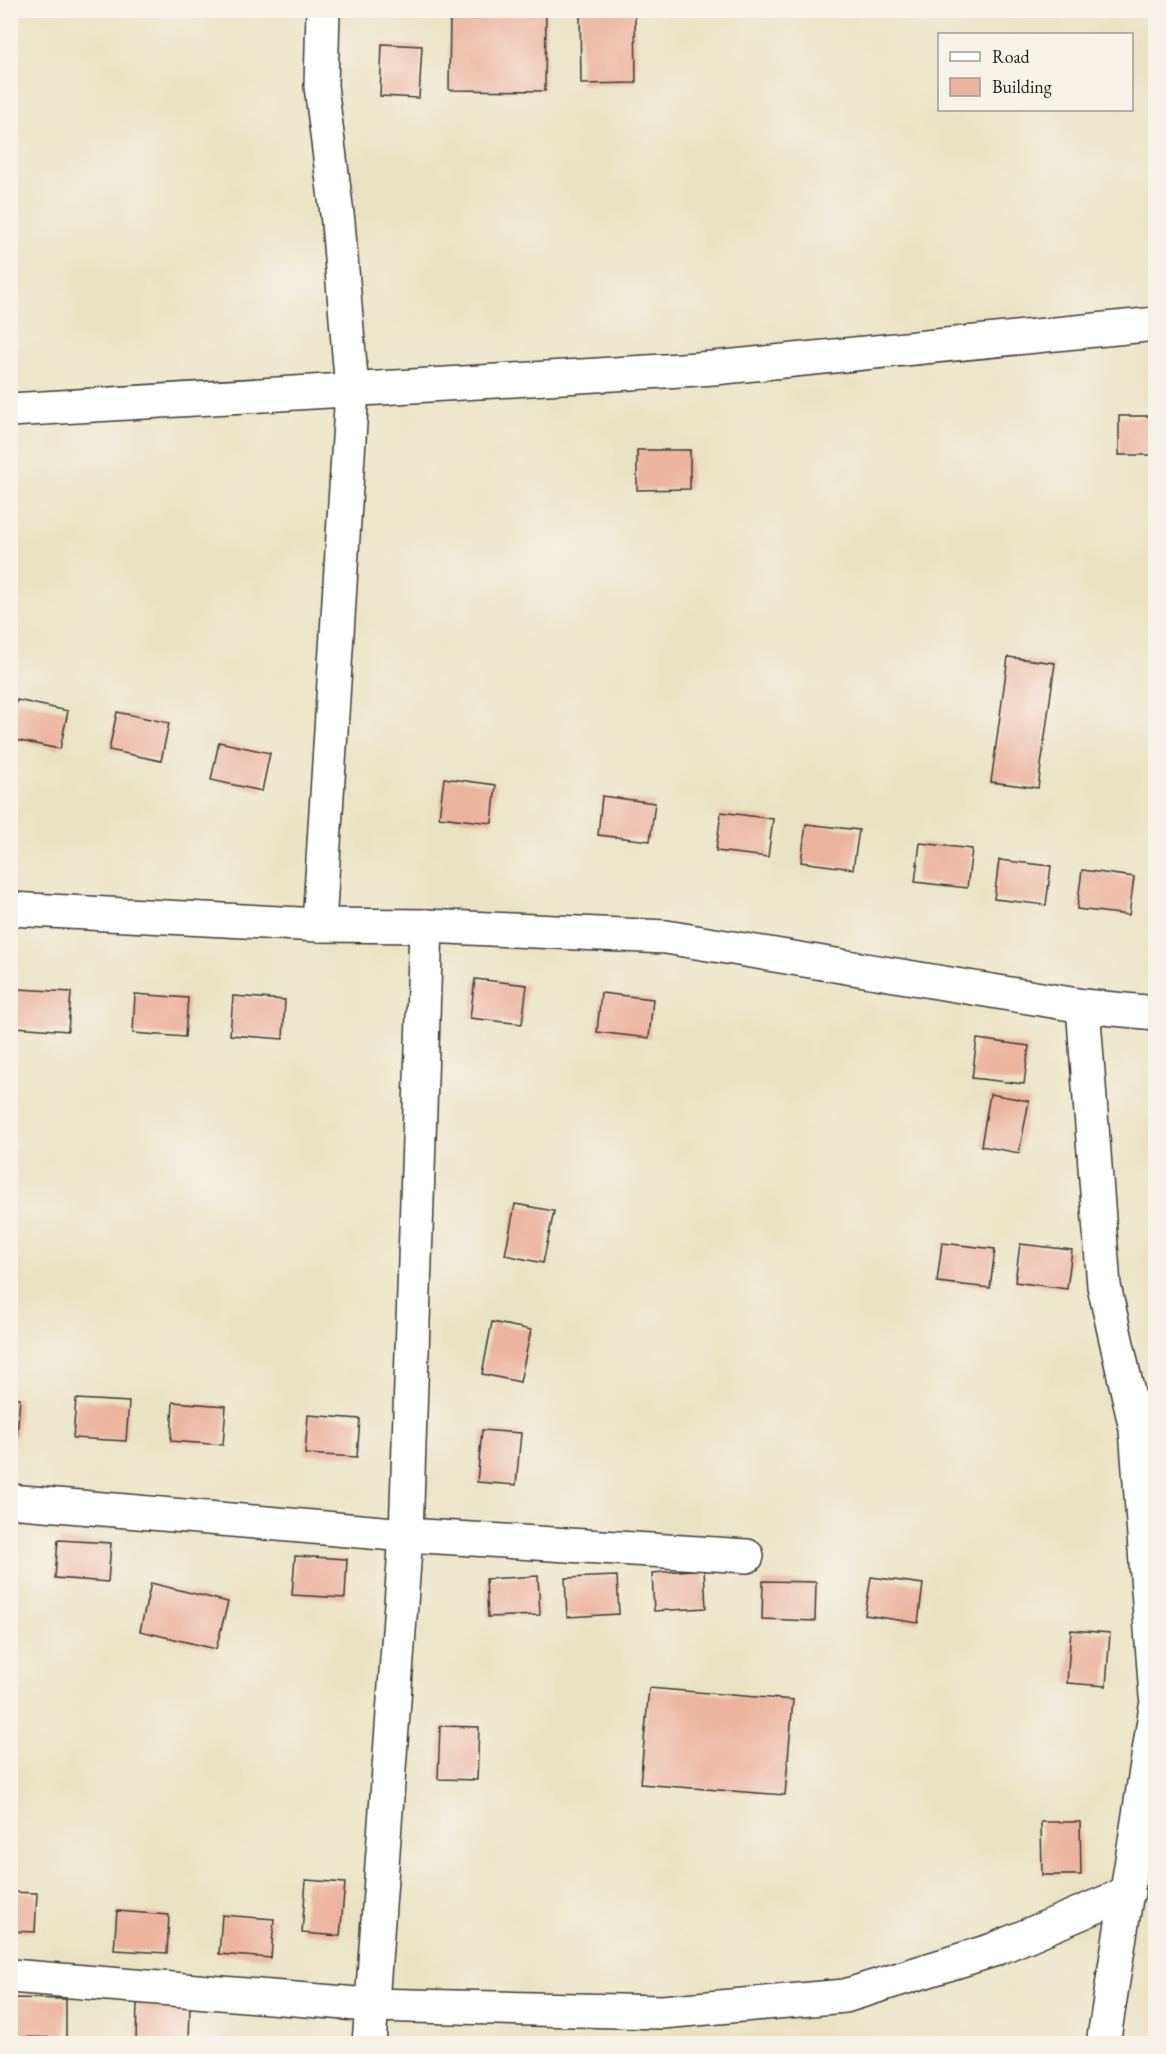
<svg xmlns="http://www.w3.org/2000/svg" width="1166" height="2054" font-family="'EB Garamond',serif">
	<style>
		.building { fill: #ecb49f }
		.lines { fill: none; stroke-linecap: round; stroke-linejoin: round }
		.street-casing { stroke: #3b3a35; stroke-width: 36 }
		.street { stroke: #fff; stroke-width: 33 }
	</style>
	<rect width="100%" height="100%" fill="#f7f3e8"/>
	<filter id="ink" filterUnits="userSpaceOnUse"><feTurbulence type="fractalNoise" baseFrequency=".0167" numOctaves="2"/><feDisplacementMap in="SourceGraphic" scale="12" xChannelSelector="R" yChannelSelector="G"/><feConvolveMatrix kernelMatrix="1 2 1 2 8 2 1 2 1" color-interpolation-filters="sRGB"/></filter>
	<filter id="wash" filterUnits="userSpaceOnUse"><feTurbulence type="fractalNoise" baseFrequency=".008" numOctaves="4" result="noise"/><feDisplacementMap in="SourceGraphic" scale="24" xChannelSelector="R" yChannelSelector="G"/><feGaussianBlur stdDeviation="1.35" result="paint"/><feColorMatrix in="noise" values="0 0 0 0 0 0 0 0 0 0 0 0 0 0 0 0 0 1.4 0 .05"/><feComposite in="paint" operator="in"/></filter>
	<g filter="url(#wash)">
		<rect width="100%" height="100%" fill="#eae3c3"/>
		<g id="blocks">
			<g class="building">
				<path d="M580 10H635L636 83 581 84Z"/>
				<path d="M450 13H546L545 91 449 90Z"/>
				<path d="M382 44 422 46 419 98 380 96Z"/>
				<rect x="1119" y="416" width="37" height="39"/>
				<path d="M637 450H690V489L637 490Z"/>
				<path d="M1008 657 1055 663 1038 788 991 782Z"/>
				<path d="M17 700 68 711 60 749 10 739Z"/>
				<path d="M117 712 169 723 161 761 109 750Z"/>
				<path d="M219 742 270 753 262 791 211 780Z"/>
				<path d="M444 778 496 785 492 823 439 817Z"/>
				<path d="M602 796 655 803 650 841 598 835Z"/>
				<path d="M721 812 773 819 768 857 716 851Z"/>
				<path d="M806 824 859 830 853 869 801 862Z"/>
				<path d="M920 843 972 849 967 888 915 882Z"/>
				<path d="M999 860 1051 866 1046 905 994 899Z"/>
				<path d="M1082 870 1134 877 1129 915 1077 909Z"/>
				<path d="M475 979 527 985 522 1024 470 1018Z"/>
				<path d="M18 989 71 992 68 1031 15 1027Z"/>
				<path d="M601 993 653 999 649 1038 597 1032Z"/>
				<path d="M135 994 188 998 185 1037 133 1033Z"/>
				<path d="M233 996 285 1000 283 1039 230 1035Z"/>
				<path d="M977 1039 1029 1046 1024 1084 972 1078Z"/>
				<path d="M1153 1093H1156V1146L1152 1145Z"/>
				<path d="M990 1094 1029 1101 1019 1153 981 1146Z"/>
				<path d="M515 1204 554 1211 543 1263 505 1255Z"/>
				<path d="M942 1243 995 1249 990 1288 937 1282Z"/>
				<path d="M1020 1244 1072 1250 1067 1289 1015 1282Z"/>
				<path d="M492 1322 531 1330 520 1382 482 1374Z"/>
				<path d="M10 1398H20L17 1437H10Z"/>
				<path d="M76 1399 129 1402 126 1441 73 1438Z"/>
				<path d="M173 1402 226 1406 223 1445 171 1441Z"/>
				<path d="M308 1415 360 1419 357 1457 305 1454Z"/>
				<path d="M482 1430 521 1433 516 1485 477 1482Z"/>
				<path d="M58 1540 111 1543 108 1582 55 1578Z"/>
				<path d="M295 1556 347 1559 345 1598 292 1595Z"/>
				<path d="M704 1569 706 1608 654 1611 652 1573Z"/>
				<path d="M538 1576 540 1615 488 1617 486 1579Z"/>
				<path d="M617 1576 619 1614 567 1617 565 1578Z"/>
				<path d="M871 1577 923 1584 918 1623 865 1615Z"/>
				<path d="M763 1581 816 1582 815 1621 762 1619Z"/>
				<path d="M151 1583 228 1602 216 1649 140 1631Z"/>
				<path d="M1071 1630 1110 1633 1106 1686 1067 1683Z"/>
				<path d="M649 1688 793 1700 785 1795 640 1784Z"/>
				<path d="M440 1726 479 1727 477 1780 438 1779Z"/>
				<path d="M1041 1822H1080L1081 1875H1042Z"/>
				<path d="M306 1880 345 1883 340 1936 302 1933Z"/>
				<path d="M10 1892 37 1893 35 1932 10 1931Z"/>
				<path d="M117 1911 169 1915 167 1953 114 1950Z"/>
				<path d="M222 1915 274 1919 271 1958 219 1954Z"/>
				<path d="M13 1998 66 1999V2038L13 2037Z"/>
				<path d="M137 2003 190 2004 189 2043 136 2042Z"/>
			</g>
		</g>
	</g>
	<g filter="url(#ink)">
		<use href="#blocks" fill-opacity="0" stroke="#3b3a35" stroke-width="1.5"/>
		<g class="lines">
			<defs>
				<g id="street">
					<path d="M10 410 714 368 1156 324"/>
					<path d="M10 909 319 925 426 926 666 937 1083 1006 1156 1013"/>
					<path d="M319 925 352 390 338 222 321 86 323 10"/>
					<path d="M1083 1006 1104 1286 1136 1429 1156 1696"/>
					<path d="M10 1501 406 1535 747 1556"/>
					<path d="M10 1976 370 2005 662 2012 845 1996 993 1950 1128 1893"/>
					<path d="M369 2044 406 1535 426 926"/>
					<path d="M1103 2044 1156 1707"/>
				</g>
			</defs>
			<use href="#street" class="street-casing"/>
			<use href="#street" class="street"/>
		</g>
	</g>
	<rect width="1166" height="2054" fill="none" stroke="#f7f3e8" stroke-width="36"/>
	<rect x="938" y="33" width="195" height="78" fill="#f7f3e8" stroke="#9f9d96" stroke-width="1.5"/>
	<rect x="950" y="52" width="30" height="9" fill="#ffffff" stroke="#9f9d96" stroke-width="1.5"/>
	<text x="992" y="63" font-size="18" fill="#1c1c1c">Road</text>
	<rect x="950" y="78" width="30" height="18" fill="#ecb49f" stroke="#9f9d96" stroke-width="1.5"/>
	<text x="992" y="93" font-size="18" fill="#1c1c1c">Building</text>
</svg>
